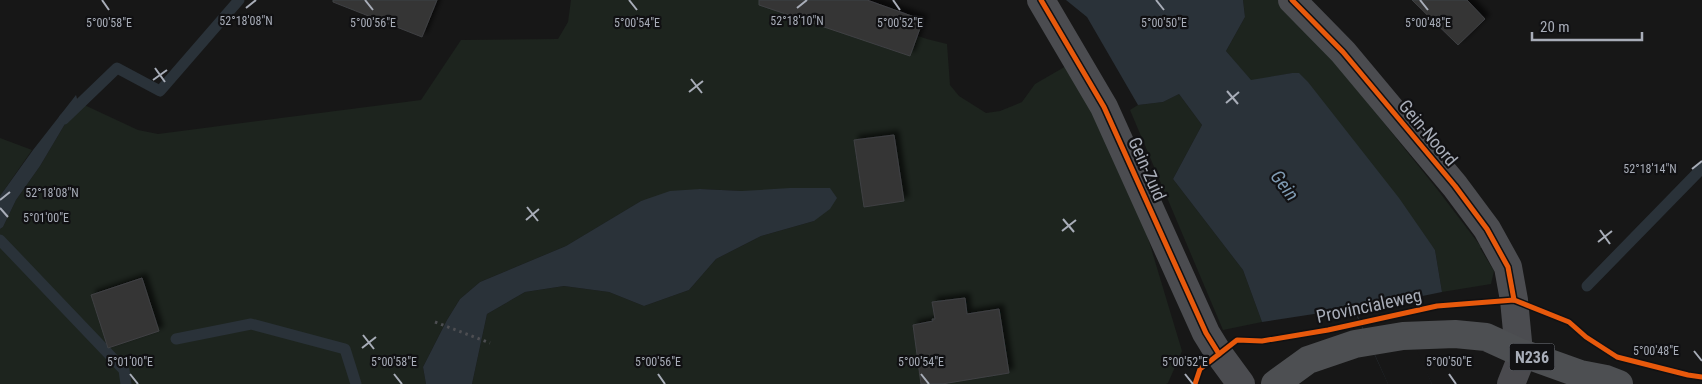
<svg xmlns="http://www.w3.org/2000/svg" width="1702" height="384" font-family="'Roboto Condensed',sans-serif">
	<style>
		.green { fill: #1d241e }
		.water { fill: #2a3239 }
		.pier { fill: #171717 }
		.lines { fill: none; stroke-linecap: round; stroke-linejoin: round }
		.stream { stroke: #2a3239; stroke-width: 11 }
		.building { fill: #353536; stroke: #3f4043; filter: url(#shadow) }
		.path { stroke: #4d4e52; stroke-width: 3; stroke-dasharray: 2.5 4; stroke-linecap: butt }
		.street { stroke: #4b4c50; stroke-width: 28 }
		.secondary { stroke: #4a4a4e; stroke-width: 28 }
		.primary { stroke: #4d4f52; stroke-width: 28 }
		.cycleway-casing { stroke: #111113; stroke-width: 8 }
		.cycleway { stroke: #e8590c; stroke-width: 5 }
		.ticks { fill: none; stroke: #a8adb8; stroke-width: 2 }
		.labels { text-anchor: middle; stroke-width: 4.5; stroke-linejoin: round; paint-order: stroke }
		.shield { fill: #111113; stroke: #7b7e86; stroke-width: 1 }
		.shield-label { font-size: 16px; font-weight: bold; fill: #a8adb8 }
		.street-label { font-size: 18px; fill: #a8adb8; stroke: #111113 }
		.water-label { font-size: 19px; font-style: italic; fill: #7f9bb3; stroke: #111113 }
		.ticks-label { font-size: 12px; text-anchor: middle; fill: #a8adb8; stroke: #111113; stroke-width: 4.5; stroke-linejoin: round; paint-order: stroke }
	</style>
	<defs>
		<filter id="shadow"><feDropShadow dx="4.5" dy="-4.5" stdDeviation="2.5" flood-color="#0009"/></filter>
	</defs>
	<rect width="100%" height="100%" fill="#171717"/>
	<g class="green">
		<path d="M571 0H851L868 19 927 39 947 44 950 85 959 96 986 113 1000 111 1022 102 1035 84 1080 58 1108 105 1182 351 1168 383 1166 384H472L487 314 525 292 564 286 609 292 644 306 689 290 716 259 761 236 814 221 742 191 700 189 641 201 566 246 480 282 460 299 447 320 423 367 426 384H0V229L3 227 16 200 40 166 78 102 138 130 158 134 421 100 461 40 558 39 568 22Z"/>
		<path d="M1243 0H1281L1290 6 1437 189 1482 248H1480L1494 271 1491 284 1442 292 1435 250 1292 73 1251 81 1226 51 1245 17Z"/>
		<path d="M1179 94 1202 125 1173 179 1243 270 1262 322 1223 330 1130 110 1138 105 1163 102Z"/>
		<path d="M0 138 32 150 0 196Z"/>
	</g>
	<g class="water">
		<path d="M1066 0H1243L1245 17 1226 51 1251 80 1292 73H1299L1308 82 1399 198 1435 250 1442 292 1393 302 1432 384H1388L1353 308 1262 322 1243 270 1173 179 1202 125 1179 94 1163 102 1138 105 1087 17Z"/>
		<path d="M76 95 78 102 40 166 16 200 3 227 0 229V196L33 150Z"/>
		<path d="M790 188H830L837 198 830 209 814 221 761 236 716 259 689 290 644 306 609 292 564 286 525 292 487 314 472 384H426L423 367 447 320 460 299 480 282 566 246 641 201 670 191 700 189 742 191Z"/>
	</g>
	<path class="pier" d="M1393 302 1410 334 1432 384H1388L1354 308Z"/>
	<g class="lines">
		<g class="stream">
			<path d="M64 119 117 68 160 91 239 0"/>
			<path d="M0 240 124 370 126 384"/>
			<path d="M1587 286 1702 168"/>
			<path d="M176 339 251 324 345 349 356 384"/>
		</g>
	</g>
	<g class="building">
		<path d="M333 0H437L422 37 333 2Z"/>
		<path d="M759 0H867L923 20 910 56 759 5Z"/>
		<path d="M1412 0H1467L1485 19 1458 45Z"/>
		<path d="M894 135 904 201 864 207 854 140Z"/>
		<path d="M142 278 159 331 108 348 91 295Z"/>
		<path d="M965 298 967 314 999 309 1009 373 942 384H921L913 325 933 321 932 319H935L932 302Z"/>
	</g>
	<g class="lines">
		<path class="path" d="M435 322 490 343"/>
		<g class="street">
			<path d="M1041 0 1104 107 1206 333 1219 354 1241 384"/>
			<path d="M1292 0 1343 52 1455 186 1487 229 1508 267 1514 300 1519 352"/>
		</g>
		<path class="secondary" d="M1511 384 1519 364V352"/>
		<path class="primary" d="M1275 384 1308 360 1355 344 1403 336 1455 334 1486 337 1519 352 1580 374 1606 379 1619 384"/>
		<defs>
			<g id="cycleway">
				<path d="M1041 0 1104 107 1206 333 1219 354"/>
				<path d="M1292 0 1343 52 1455 186 1487 229 1508 267 1514 300"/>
				<path d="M1195 384 1200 369 1237 340 1262 341 1328 330 1437 306 1514 300 1569 322 1586 337 1617 357 1688 375 1702 377"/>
			</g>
		</defs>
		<use href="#cycleway" class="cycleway-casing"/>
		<use href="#cycleway" class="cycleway"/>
	</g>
	<path class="ticks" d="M102 0 109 10M365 0 373 10M629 0 637 10M893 0 900 10M1156 0 1164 10M1420 0 1428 10M246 8 256 0M797 8 807 0M155 68 165 82M691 79 702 93M153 80 167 70M1227 91 1238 104M689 92 703 81M1226 103 1239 92M1692 169 1702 161M0 200 10 192M527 207 538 221M0 208 8 217M1063 219 1074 232M526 220 539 209M1600 230 1610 244M1062 231 1076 220M1598 242 1612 231M363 335 374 349M362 348 376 337M1694 351 1702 361M130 374 138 384M394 374 402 384M658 374 665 384M921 374 929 384M1185 374 1193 384M1449 374 1456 384"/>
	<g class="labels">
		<rect class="shield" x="1509.5" y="343.5" width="45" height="27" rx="4"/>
		<g class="shield-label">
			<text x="1532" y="363">N236</text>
		</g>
		<g class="street-label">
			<text transform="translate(1428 133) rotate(50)" y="6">Gein-Noord</text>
			<text transform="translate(1147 169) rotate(66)" y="6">Gein-Zuid</text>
			<text transform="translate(1369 306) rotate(-12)" y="6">Provincialeweg</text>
		</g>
		<g class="water-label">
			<text transform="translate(1285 185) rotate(52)" y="7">Gein</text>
		</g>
	</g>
	<g class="ticks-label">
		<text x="246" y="25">52°18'08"N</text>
		<text x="797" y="25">52°18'10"N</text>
		<text x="109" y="27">5°00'58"E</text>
		<text x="373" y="27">5°00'56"E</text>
		<text x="1164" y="27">5°00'50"E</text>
		<text x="1428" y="27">5°00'48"E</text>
		<text x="637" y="27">5°00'54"E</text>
		<text x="900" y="27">5°00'52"E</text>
		<text x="1650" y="173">52°18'14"N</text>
		<text x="52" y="197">52°18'08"N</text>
		<text x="46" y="222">5°01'00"E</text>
		<text x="1656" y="355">5°00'48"E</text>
		<text x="130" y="366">5°01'00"E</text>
		<text x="394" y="366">5°00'58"E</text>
		<text x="658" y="366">5°00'56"E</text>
		<text x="921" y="366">5°00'54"E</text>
		<text x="1185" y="366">5°00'52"E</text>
		<text x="1449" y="366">5°00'50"E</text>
	</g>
	<path d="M1532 32v8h110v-8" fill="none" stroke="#a8adb8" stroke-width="2.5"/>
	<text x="1540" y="32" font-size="15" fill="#a8adb8" stroke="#111113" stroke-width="4" paint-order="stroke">20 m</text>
</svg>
